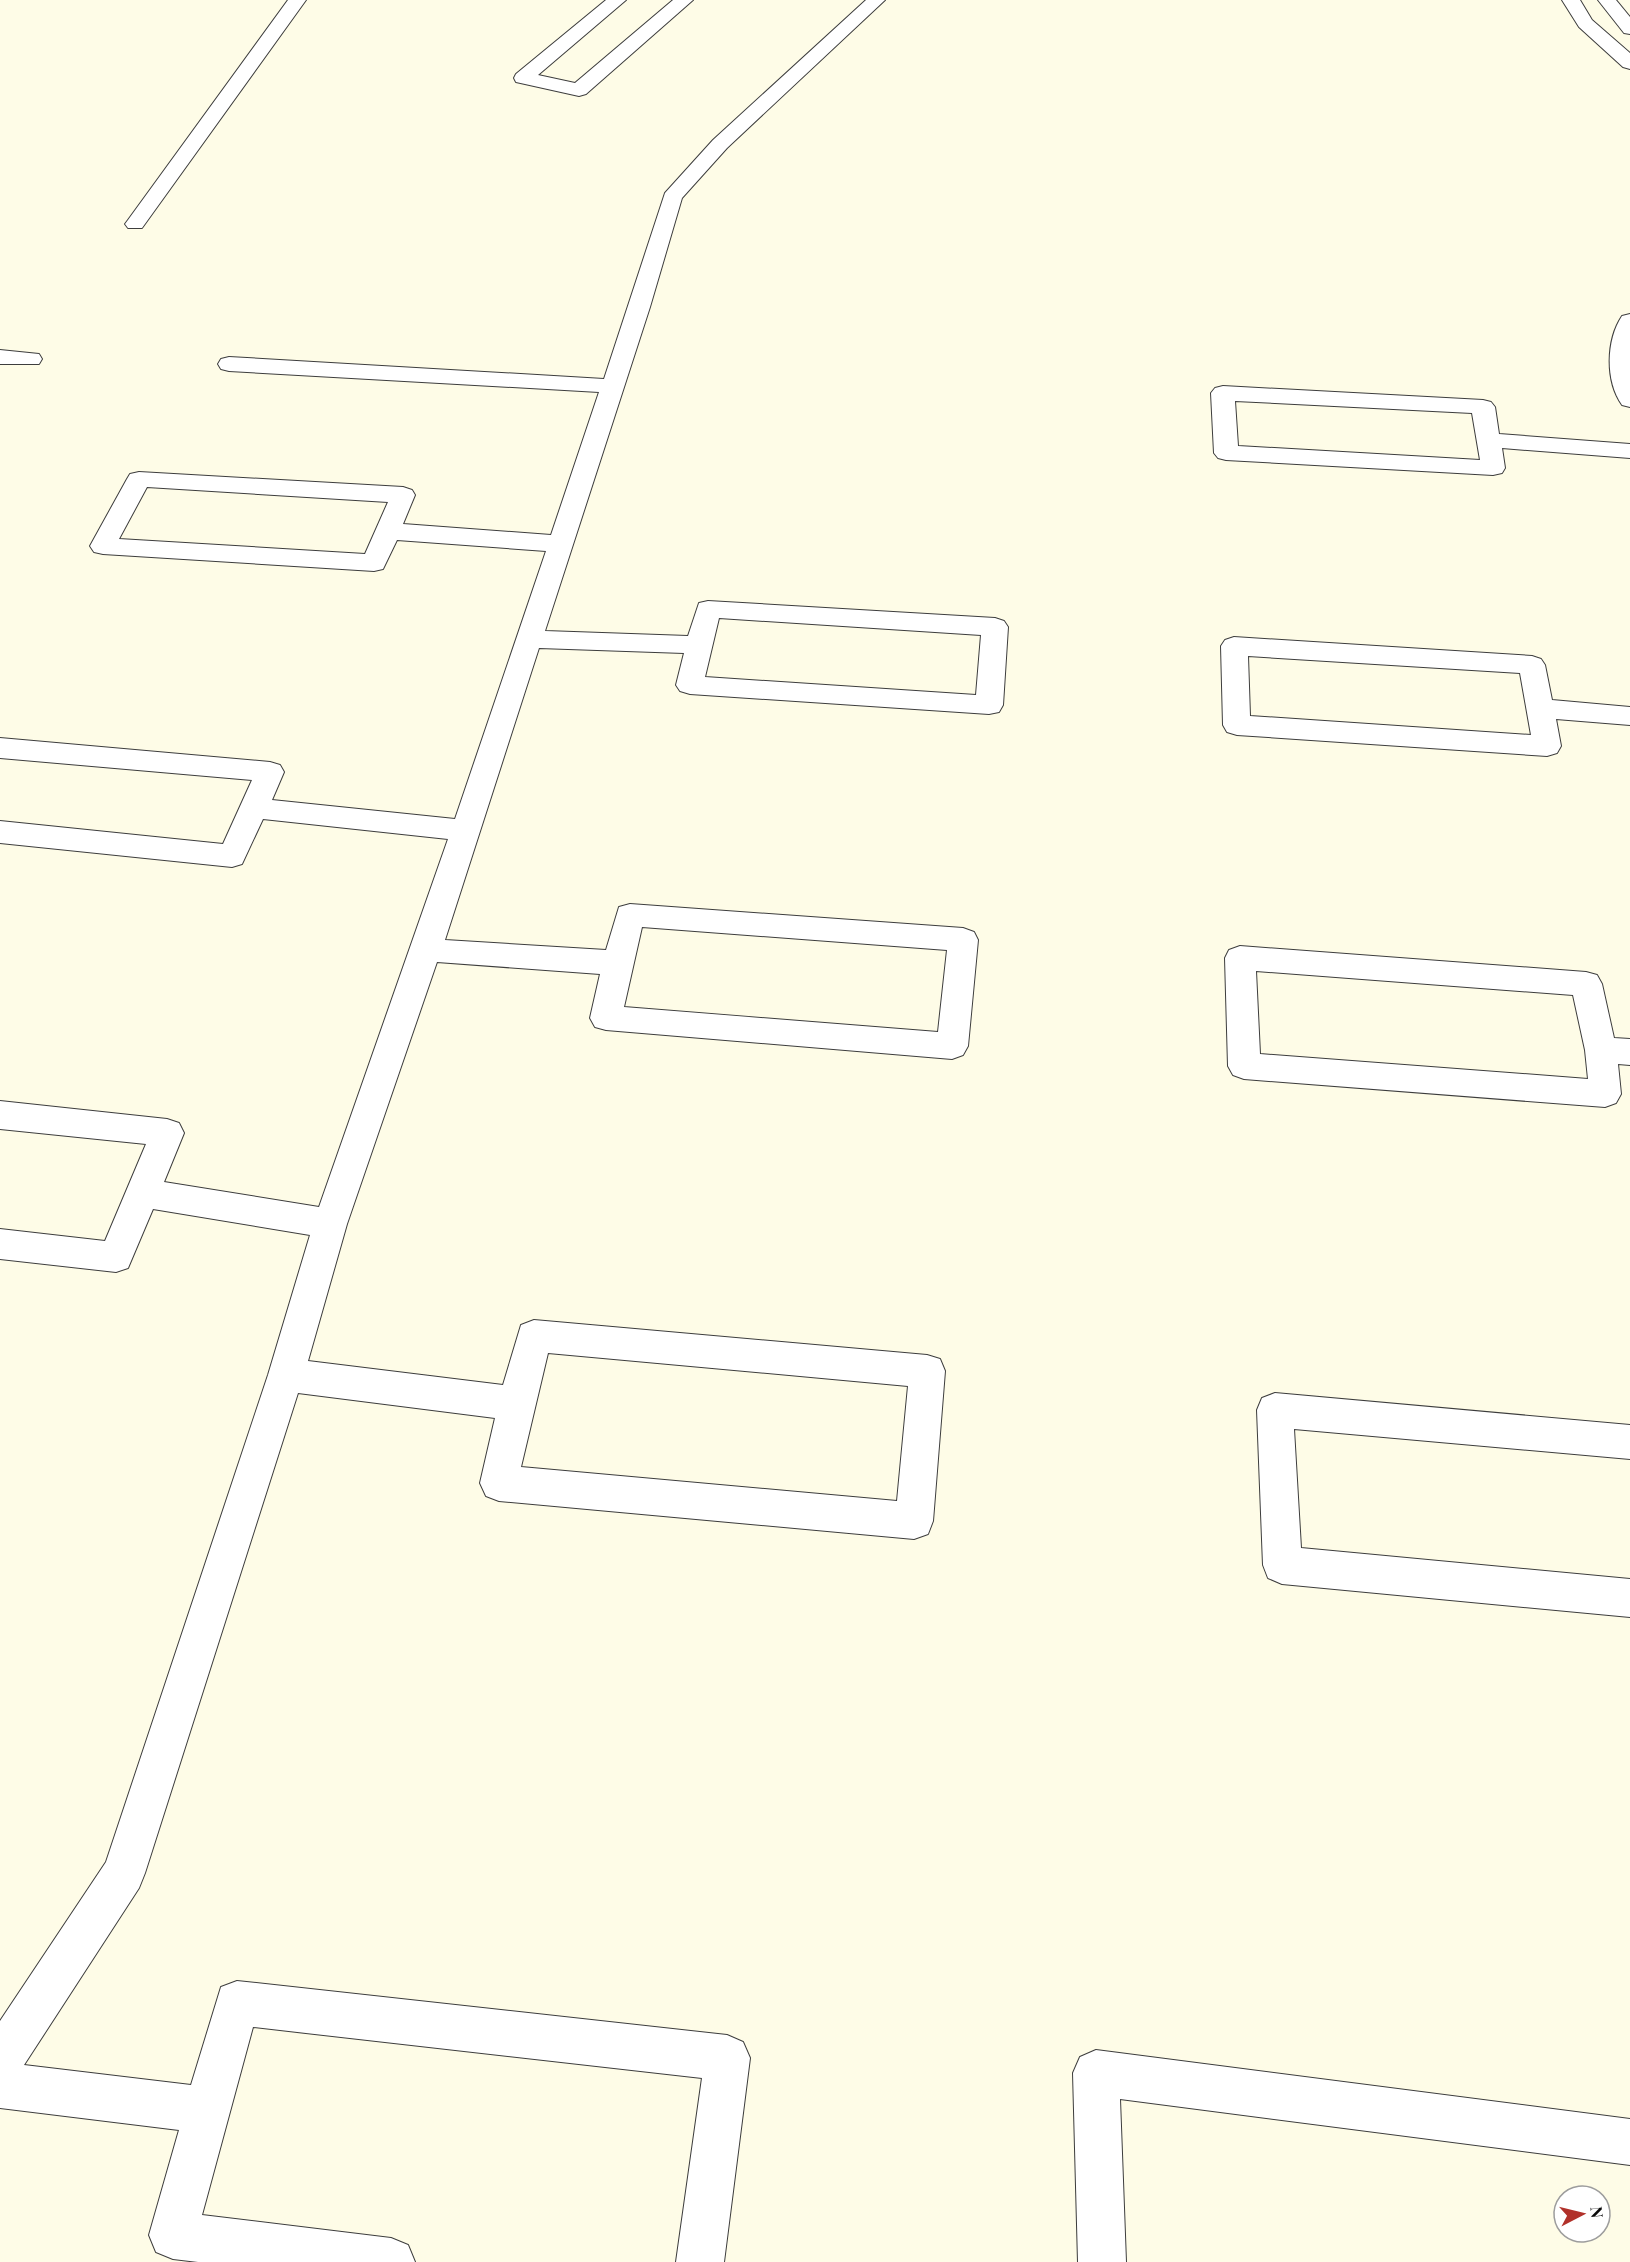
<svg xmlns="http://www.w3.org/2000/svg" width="1630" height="2262" font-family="'Playfair Display',serif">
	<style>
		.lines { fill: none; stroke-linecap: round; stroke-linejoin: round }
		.minor-casing { stroke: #3d3d3d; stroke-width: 2 }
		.minor { fill: #fff; fill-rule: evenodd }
	</style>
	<rect width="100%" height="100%" fill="#fefce7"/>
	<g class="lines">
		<defs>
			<g id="minor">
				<path d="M288 0H306L142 228H128L125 224 128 220Z"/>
				<path d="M606 0H626L538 75 575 83 673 0H693L586 94 579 96 516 82 514 78 516 74Z"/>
				<path d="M866 0H885L727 148 682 198 650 307 545 631 688 636 699 603 708 601 995 618 1004 621 1008 627 1003 705 999 712 989 714 690 694 680 691 676 685 684 653 539 648 445 940 606 950 619 907 630 904 963 928 974 932 978 940 968 1046 963 1055 952 1059 606 1030 595 1027 590 1018 600 974 437 962 347 1224 308 1361 503 1385 521 1325 534 1320 927 1355 940 1359 945 1371 933 1521 928 1534 914 1539 499 1501 486 1496 480 1483 495 1418 298 1393 145 1873 139 1888 24 2065 191 2085 221 1987 237 1981 727 2035 743 2042 750 2058 724 2262H676L702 2078 253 2027 202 2215 391 2238 408 2245 415 2262H198L173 2259 156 2252 149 2235 179 2130 0 2108V2021L106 1862 268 1375 310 1235 153 1209 128 1268 116 1272 0 1259V1229L105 1241 146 1144 0 1129V1101L167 1119 179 1123 184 1133 164 1182 319 1207 448 839 263 819 242 864 232 867 0 843V821L223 844 252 780 0 758V738L270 762 280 765 284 772 272 800 455 819 546 551 397 540 383 569 374 571 103 554 94 552 90 546 127 479 130 474 139 472 403 487 412 490 415 495 403 524 551 535 599 392 229 371 221 369 218 364 221 359 229 357 604 379 665 193 713 140ZM147 487 388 502 365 554 119 539ZM719 618 981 635 976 695 705 677ZM642 927 947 950 938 1032 624 1007ZM548 1353 908 1386 897 1501 521 1467Z"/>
				<path d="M1562 0H1580L1592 20 1630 53V69L1623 67 1579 27Z"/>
				<path d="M1598 0H1616L1630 17V34L1624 33Z"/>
				<path d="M1630 314V407L1622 405C1605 381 1606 340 1622 316Z"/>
				<path d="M0 350 39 354 42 359 39 364H0Z"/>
				<path d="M1223 386 1483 400 1491 402 1495 407 1499 434 1630 444V458L1502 448 1505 468 1502 473 1493 475 1226 460 1218 458 1214 453 1211 393 1215 388ZM1235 401 1472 413 1480 460 1238 446Z"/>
				<path d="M1234 637 1532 656 1541 659 1545 665 1552 700 1630 707V725L1556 719 1561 746 1557 753 1547 756 1237 735 1227 732 1223 725 1221 646 1225 640ZM1248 656 1520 673 1531 735 1250 716Z"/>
				<path d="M1240 946 1586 972 1597 975 1602 984 1614 1038 1630 1039V1065L1618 1064 1621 1094 1616 1103 1605 1107 1244 1079 1233 1075 1228 1066 1225 958 1229 950ZM1256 971 1573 995 1585 1050 1588 1079 1260 1054Z"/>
				<path d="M1275 1393 1630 1425V1459L1294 1429 1301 1548 1630 1579V1617L1282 1584 1268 1578 1263 1565 1257 1410 1262 1398Z"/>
				<path d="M1096 2050 1630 2119V2165L1120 2099 1126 2262H1078L1073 2073 1080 2057Z"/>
			</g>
		</defs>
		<use href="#minor" class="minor-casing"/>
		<use href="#minor" class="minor"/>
	</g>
	<g transform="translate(1582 2214) rotate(83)"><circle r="28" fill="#ffffff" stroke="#9d9d9d" stroke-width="1.5"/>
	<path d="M0-4.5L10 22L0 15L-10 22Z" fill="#b1312a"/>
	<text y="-9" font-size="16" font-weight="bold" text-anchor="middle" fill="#0a0a0a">N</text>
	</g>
</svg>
